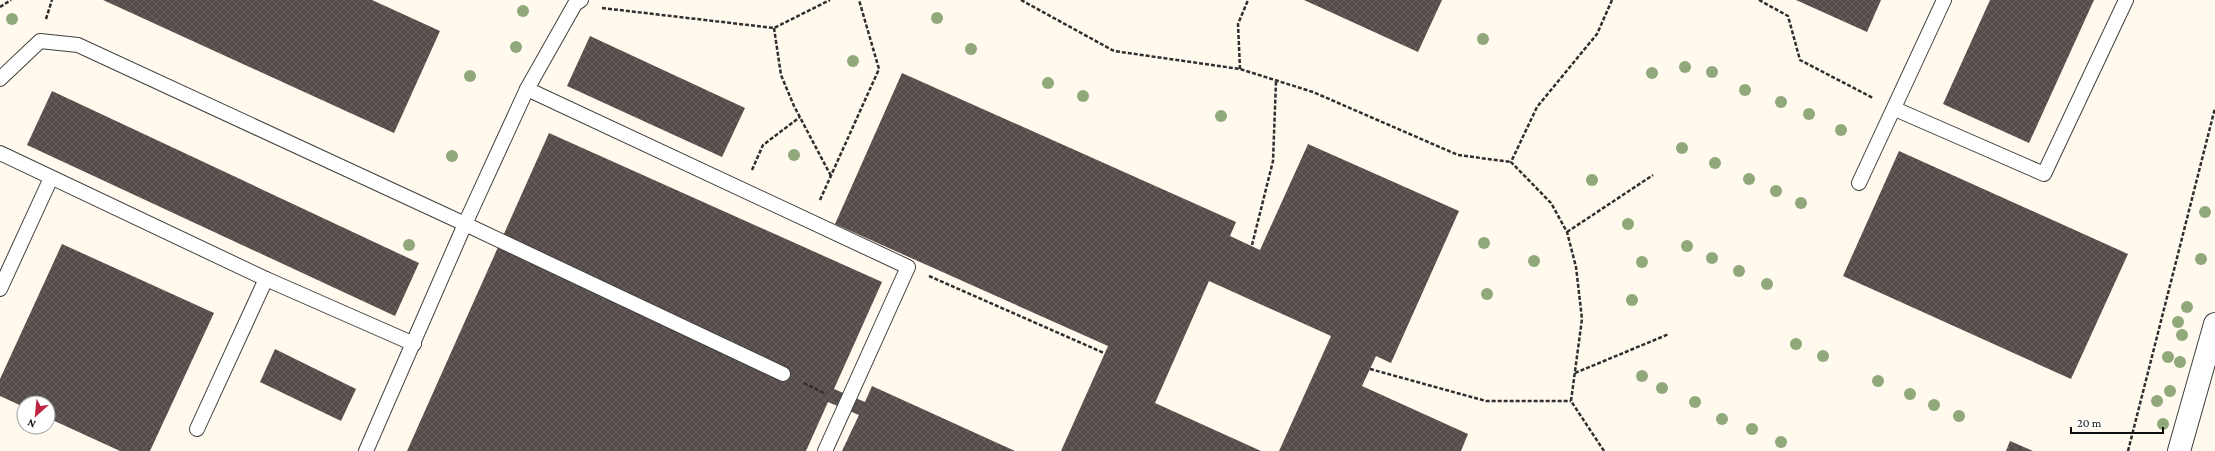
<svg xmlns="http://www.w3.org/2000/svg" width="2215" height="451" font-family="'Crimson Pro',serif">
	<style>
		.building { fill: url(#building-cross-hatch) }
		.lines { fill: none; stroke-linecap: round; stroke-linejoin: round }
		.service-casing { stroke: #404040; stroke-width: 16 }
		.tertiary-casing { stroke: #404040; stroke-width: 24 }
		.path { stroke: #2f2f2f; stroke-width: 2.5; stroke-dasharray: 4 2; stroke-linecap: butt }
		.service { stroke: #fff; stroke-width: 14 }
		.tertiary { stroke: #fff; stroke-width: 22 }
		.tree { fill: #91a87b }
	</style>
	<defs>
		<pattern id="building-cross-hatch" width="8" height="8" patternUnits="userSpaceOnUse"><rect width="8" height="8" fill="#564c49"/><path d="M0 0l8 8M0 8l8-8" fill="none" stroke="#69615f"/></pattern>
	</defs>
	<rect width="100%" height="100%" fill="#fff9ee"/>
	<g class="building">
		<path d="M103 0H372L440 31 394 133Z"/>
		<path d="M1304 0H1442L1418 52Z"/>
		<path d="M1796 0H1881L1867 32Z"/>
		<path d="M1990 0H2094L2029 143 1943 104Z"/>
		<path d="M590 36 745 108 722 157 567 86Z"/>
		<path d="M902 73 1236 222 1230 236 1260 250 1308 144 1459 211 1391 363 1376 356 1362 386 1468 434 1461 451H1279L1331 336 1209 281 1155 403 1261 451H1061L1108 346 835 224Z"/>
		<path d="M52 91 419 263 395 316 27 145Z"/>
		<path d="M549 133 882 282 834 389 865 402 872 386 1015 451H842L859 415 828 402 806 451H407Z"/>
		<path d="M1899 151 2128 254 2071 379 1843 276Z"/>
		<path d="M62 244 214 313 150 451H120L48 418V403H24V407L0 396V379Z"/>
		<path d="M275 349 356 389 341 421 260 382Z"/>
		<path d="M2010 441 2033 451H2006Z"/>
	</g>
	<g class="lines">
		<defs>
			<g id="service">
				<path d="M0 79 40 41 78 45 465 224 527 89 575 4 581 0"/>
				<path d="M527 89 908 267 825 451"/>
				<path d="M1895 109 2044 174 2126 0"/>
				<path d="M0 153 266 279 414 344"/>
				<path d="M1859 183 1944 0"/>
				<path d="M0 289 51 178"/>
				<path d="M197 429 266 279"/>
				<path d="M366 451 465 224 783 374"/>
			</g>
			<path id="tertiary" d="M2179 451 2215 324"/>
		</defs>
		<use href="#service" class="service-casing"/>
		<use href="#tertiary" class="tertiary-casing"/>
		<g class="path">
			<path d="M1021 0 1114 51 1240 69 1313 92 1458 155 1511 162"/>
			<path d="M1759 0 1788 16 1800 60 1873 98"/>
			<path d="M0 7 11 0"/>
			<path d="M602 8 774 28 830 0"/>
			<path d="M46 19 52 0"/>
			<path d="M774 28 781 75 794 106 831 176"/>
			<path d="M1240 69 1238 24 1248 0"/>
			<path d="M752 170 763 145 800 117"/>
			<path d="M820 200 879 69 859 0"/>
			<path d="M1567 232 1653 175"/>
			<path d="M1252 245 1273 161 1276 81"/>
			<path d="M929 276 1104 353"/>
			<path d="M1370 369 1486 401H1571"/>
			<path d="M1575 373 1669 334"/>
			<path d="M804 383 826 394"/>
			<path d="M1604 451 1571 401 1582 319 1576 267 1567 232 1551 203 1511 162 1537 107 1597 34 1612 0"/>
			<path d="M2128 451 2215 108"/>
		</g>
		<use href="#service" class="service"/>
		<use href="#tertiary" class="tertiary"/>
	</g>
	<g class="tree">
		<circle cx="523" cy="11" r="6"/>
		<circle cx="937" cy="18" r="6"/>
		<circle cx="12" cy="19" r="6"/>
		<circle cx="1483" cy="39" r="6"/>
		<circle cx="516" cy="47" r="6"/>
		<circle cx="971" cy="49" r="6"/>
		<circle cx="853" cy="61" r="6"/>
		<circle cx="1685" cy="67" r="6"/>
		<circle cx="1712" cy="72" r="6"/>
		<circle cx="1652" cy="73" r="6"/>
		<circle cx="470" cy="76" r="6"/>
		<circle cx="1048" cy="83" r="6"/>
		<circle cx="1745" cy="90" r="6"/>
		<circle cx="1083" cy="96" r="6"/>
		<circle cx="1781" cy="102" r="6"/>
		<circle cx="1809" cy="114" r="6"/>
		<circle cx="1221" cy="116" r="6"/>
		<circle cx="1841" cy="130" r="6"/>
		<circle cx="1682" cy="148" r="6"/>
		<circle cx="794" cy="155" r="6"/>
		<circle cx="452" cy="156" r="6"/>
		<circle cx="1715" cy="163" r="6"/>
		<circle cx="1749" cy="179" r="6"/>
		<circle cx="1592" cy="180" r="6"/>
		<circle cx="1776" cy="191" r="6"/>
		<circle cx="1801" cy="203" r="6"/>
		<circle cx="2205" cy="212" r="6"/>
		<circle cx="1628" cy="224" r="6"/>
		<circle cx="1484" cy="243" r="6"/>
		<circle cx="409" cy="245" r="6"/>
		<circle cx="1687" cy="246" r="6"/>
		<circle cx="1712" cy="258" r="6"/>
		<circle cx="2201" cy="259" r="6"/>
		<circle cx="1534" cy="261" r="6"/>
		<circle cx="1642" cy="262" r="6"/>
		<circle cx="1739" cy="271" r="6"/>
		<circle cx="1767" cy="284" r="6"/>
		<circle cx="1487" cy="294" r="6"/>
		<circle cx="1632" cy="300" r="6"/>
		<circle cx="2187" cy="307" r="6"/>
		<circle cx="2178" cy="322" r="6"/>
		<circle cx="2182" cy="335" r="6"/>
		<circle cx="1796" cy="344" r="6"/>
		<circle cx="1823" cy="356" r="6"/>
		<circle cx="2168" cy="357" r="6"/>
		<circle cx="2180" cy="362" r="6"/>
		<circle cx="1642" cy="376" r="6"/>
		<circle cx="1878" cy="381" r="6"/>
		<circle cx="1662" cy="388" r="6"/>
		<circle cx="2170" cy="391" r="6"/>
		<circle cx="1910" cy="394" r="6"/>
		<circle cx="2157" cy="401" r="6"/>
		<circle cx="1695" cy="402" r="6"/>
		<circle cx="1934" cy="405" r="6"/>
		<circle cx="1959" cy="416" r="6"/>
		<circle cx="1722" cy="419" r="6"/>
		<circle cx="2163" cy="424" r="6"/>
		<circle cx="1752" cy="429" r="6"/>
		<circle cx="1781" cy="442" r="6"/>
	</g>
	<g transform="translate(36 415) rotate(207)"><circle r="19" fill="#ffffff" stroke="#9e9e9e"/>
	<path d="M0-3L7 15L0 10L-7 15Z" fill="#c02342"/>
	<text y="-6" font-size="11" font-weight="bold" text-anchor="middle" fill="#0d0d0d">N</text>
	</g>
	<path d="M2071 427v6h92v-6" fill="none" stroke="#0d0d0d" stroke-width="2"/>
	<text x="2077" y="427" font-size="12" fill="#0d0d0d" stroke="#ffffff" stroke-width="3" paint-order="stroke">20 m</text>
</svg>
